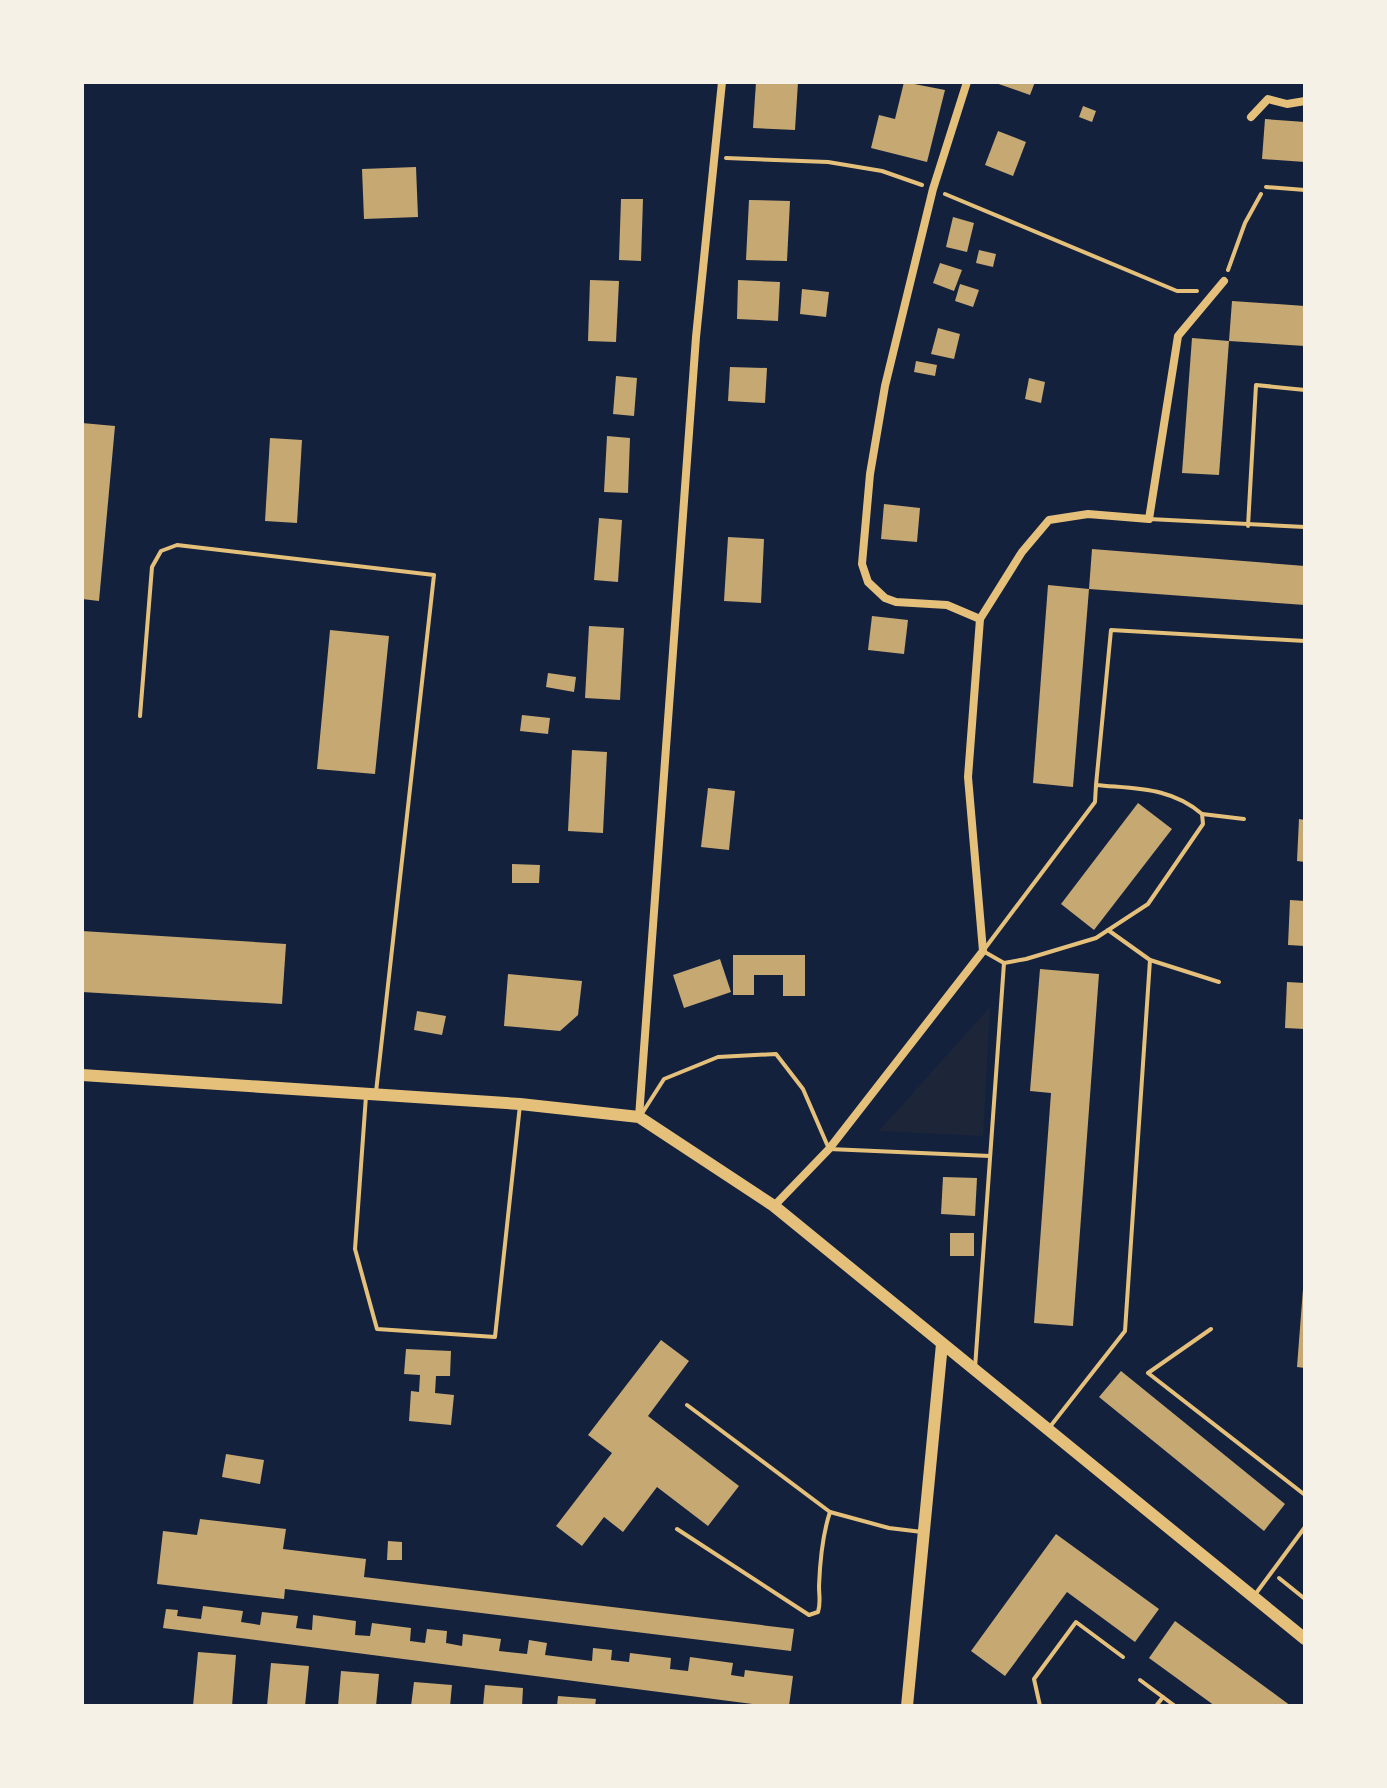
<svg xmlns="http://www.w3.org/2000/svg" width="1387" height="1788" font-family="'PT Sans Narrow',sans-serif">
	<style>
		.green { fill: #1d2539 }
		.building { fill: #c6a872 }
		.lines { fill: none; stroke-linecap: round; stroke-linejoin: round }
		.path { stroke: #e5c07b; stroke-width: 4 }
		.service { stroke: #e5c07b; stroke-width: 4 }
		.minor { stroke: #e5c07b; stroke-width: 8 }
		.secondary { stroke: #e5c07b; stroke-width: 12 }
	</style>
	<rect width="100%" height="100%" fill="#14213d"/>
	<path class="green" d="M990 1007 983 1136 879 1131Z"/>
	<g class="building">
		<path d="M756 82H798L795 130 753 128Z"/>
		<path d="M904 82 945 90 927 162 871 148 879 115 895 119Z"/>
		<path d="M993 82H1035L1030 95Z"/>
		<path d="M1083 106 1096 111 1092 122 1079 117Z"/>
		<path d="M1265 119 1305 122V162L1262 159Z"/>
		<path d="M998 131 1026 142 1013 176 985 165Z"/>
		<path d="M416 167 418 217 364 219 362 169Z"/>
		<path d="M621 199H643L641 261 619 260Z"/>
		<path d="M749 200 790 201 787 261 746 260Z"/>
		<path d="M953 217 974 223 967 252 946 247Z"/>
		<path d="M979 250 996 254 993 267 976 263Z"/>
		<path d="M940 263 962 270 954 291 933 283Z"/>
		<path d="M590 280 619 281 616 342 588 341Z"/>
		<path d="M738 280 780 282 778 321 737 319Z"/>
		<path d="M960 284 979 290 973 307 955 301Z"/>
		<path d="M802 289 829 292 826 317 800 314Z"/>
		<path d="M1232 301 1305 306V346L1229 341Z"/>
		<path d="M938 328 960 334 954 359 931 354Z"/>
		<path d="M1192 338 1229 341 1219 475 1182 473Z"/>
		<path d="M916 361 937 365 935 376 914 372Z"/>
		<path d="M730 367 767 368 765 403 728 401Z"/>
		<path d="M616 376 637 378 634 416 613 414Z"/>
		<path d="M1029 378 1045 382 1041 403 1025 399Z"/>
		<path d="M82 423 115 426 99 601 82 599Z"/>
		<path d="M607 436 630 438 628 493 604 492Z"/>
		<path d="M270 438 302 440 297 523 265 521Z"/>
		<path d="M884 504 920 508 917 542 881 539Z"/>
		<path d="M599 518 622 520 618 582 594 580Z"/>
		<path d="M728 537 764 539 761 603 724 601Z"/>
		<path d="M1092 549 1305 566V605L1089 589Z"/>
		<path d="M1048 585 1089 589 1073 787 1033 783Z"/>
		<path d="M872 616 908 620 904 654 868 650Z"/>
		<path d="M589 626 624 628 620 700 585 698Z"/>
		<path d="M330 630 389 636 375 774 317 769Z"/>
		<path d="M548 673 576 677 574 692 546 687Z"/>
		<path d="M522 715 550 718 548 734 520 731Z"/>
		<path d="M572 750 607 752 603 833 568 831Z"/>
		<path d="M708 788 735 791 729 850 701 847Z"/>
		<path d="M1138 803 1172 829 1094 930 1061 904Z"/>
		<path d="M1299 819 1305 820V862L1297 861Z"/>
		<path d="M512 864 540 865 539 883H512Z"/>
		<path d="M1290 900 1305 901V946L1288 945Z"/>
		<path d="M82 931 286 944 282 1004 82 992Z"/>
		<path d="M733 955H805V996H783V975H754V995H733Z"/>
		<path d="M720 959 731 992 684 1008 673 975Z"/>
		<path d="M1040 969 1099 974 1073 1326 1034 1323 1051 1093 1030 1091Z"/>
		<path d="M508 974 582 981 578 1015 560 1031 504 1026Z"/>
		<path d="M1287 982 1305 983V1029L1285 1028Z"/>
		<path d="M417 1011 446 1016 442 1035 414 1030Z"/>
		<path d="M943 1177 977 1178 975 1216 941 1214Z"/>
		<rect x="950" y="1233" width="24" height="23"/>
		<path d="M1303 1289 1305 1290V1368L1297 1367Z"/>
		<path d="M661 1340 689 1361 648 1416 739 1486 708 1526 657 1487 623 1532 604 1517 582 1546 556 1526 612 1453 588 1435Z"/>
		<path d="M406 1349 451 1351 450 1376H436L435 1393 454 1395 451 1425 409 1421 411 1391 419 1392 420 1375 404 1374Z"/>
		<path d="M1121 1371 1285 1504 1264 1531 1099 1397Z"/>
		<path d="M226 1454 264 1460 260 1484 222 1477Z"/>
		<path d="M200 1519 286 1529 283 1549 366 1559 364 1577 794 1629 791 1651 285 1589 284 1599 157 1584 163 1531 197 1535Z"/>
		<path d="M1056 1534 1159 1609 1135 1642 1067 1592 1005 1676 971 1651Z"/>
		<path d="M388 1541 402 1542V1560H387Z"/>
		<path d="M203 1606 243 1611 241 1622 260 1625 262 1612 298 1616 296 1628 312 1630 313 1615 356 1621 355 1635 370 1636 372 1623 411 1628 410 1641 425 1643 427 1629 447 1631 446 1643 462 1646 463 1634 501 1639 499 1651 527 1654 529 1640 547 1643 545 1655 592 1661 593 1648 612 1650 611 1660 629 1662 630 1653 671 1658 670 1669 688 1671 690 1657 733 1663 731 1675 744 1677 745 1670 793 1676 789 1706H768L163 1628 166 1609 178 1610 177 1616 201 1619Z"/>
		<path d="M1175 1621 1291 1706H1215L1149 1658Z"/>
		<path d="M198 1652 236 1655 232 1706H193Z"/>
		<path d="M271 1663 309 1666 305 1706H267Z"/>
		<path d="M341 1671 379 1674 376 1706H338Z"/>
		<path d="M414 1682 452 1685 450 1706H411Z"/>
		<path d="M485 1685 523 1688 522 1706H483Z"/>
		<path d="M558 1696 596 1699 595 1706H557Z"/>
	</g>
	<g class="lines">
		<g class="path">
			<path d="M726 158 828 162 882 171 922 185"/>
			<path d="M945 194 1177 291H1197"/>
			<path d="M1228 270 1245 223 1261 194"/>
			<path d="M1279 1578 1305 1599"/>
		</g>
		<g class="service">
			<path d="M1266 187 1305 190"/>
			<path d="M1149 519 1305 527"/>
			<path d="M1248 526 1256 385 1305 390"/>
			<path d="M140 716 152 567 161 551 177 545 434 575 376 1092"/>
			<path d="M1096 785C1136 789 1171 787 1202 814L1203 824 1148 904 1096 938 1026 959 1004 963 983 951 1095 802 1096 785 1111 630 1305 641"/>
			<path d="M1202 814 1244 819"/>
			<path d="M1150 960 1219 982"/>
			<path d="M366 1096 355 1249 377 1329 495 1337 520 1105"/>
			<path d="M641 1115 664 1079 718 1057 776 1054 803 1089 829 1149 990 1156"/>
			<path d="M1211 1329 1148 1373 1305 1495"/>
			<path d="M975 1368 1004 963"/>
			<path d="M687 1405 830 1512 889 1528 922 1532"/>
			<path d="M1049 1428 1125 1331 1150 960 1108 930"/>
			<path d="M677 1529 809 1615 818 1612C821 1603 819 1596 819 1586 820 1560 822 1536 830 1512"/>
			<path d="M1254 1596 1305 1527"/>
			<path d="M1140 1680 1175 1706"/>
			<path d="M1040 1706 1034 1679 1076 1622 1123 1657"/>
			<path d="M1156 1706 1163 1697"/>
		</g>
		<g class="minor">
			<path d="M967 82 933 189 885 386 870 474 862 564 868 582 885 598 896 602 947 605 980 619"/>
			<path d="M1251 117 1268 99 1287 104 1305 101"/>
			<path d="M639 1117 696 337 722 82"/>
			<path d="M774 1206 829 1149 983 951 968 777 980 619 1022 552 1049 520 1088 514 1149 519 1178 336 1224 281"/>
		</g>
		<g class="secondary">
			<path d="M82 1075 520 1104 639 1117 774 1206 1305 1639"/>
			<path d="M907 1706 942 1344"/>
		</g>
	</g>
	<rect width="1387" height="1788" fill="none" stroke="#f6f1e7" stroke-width="168"/>
</svg>
